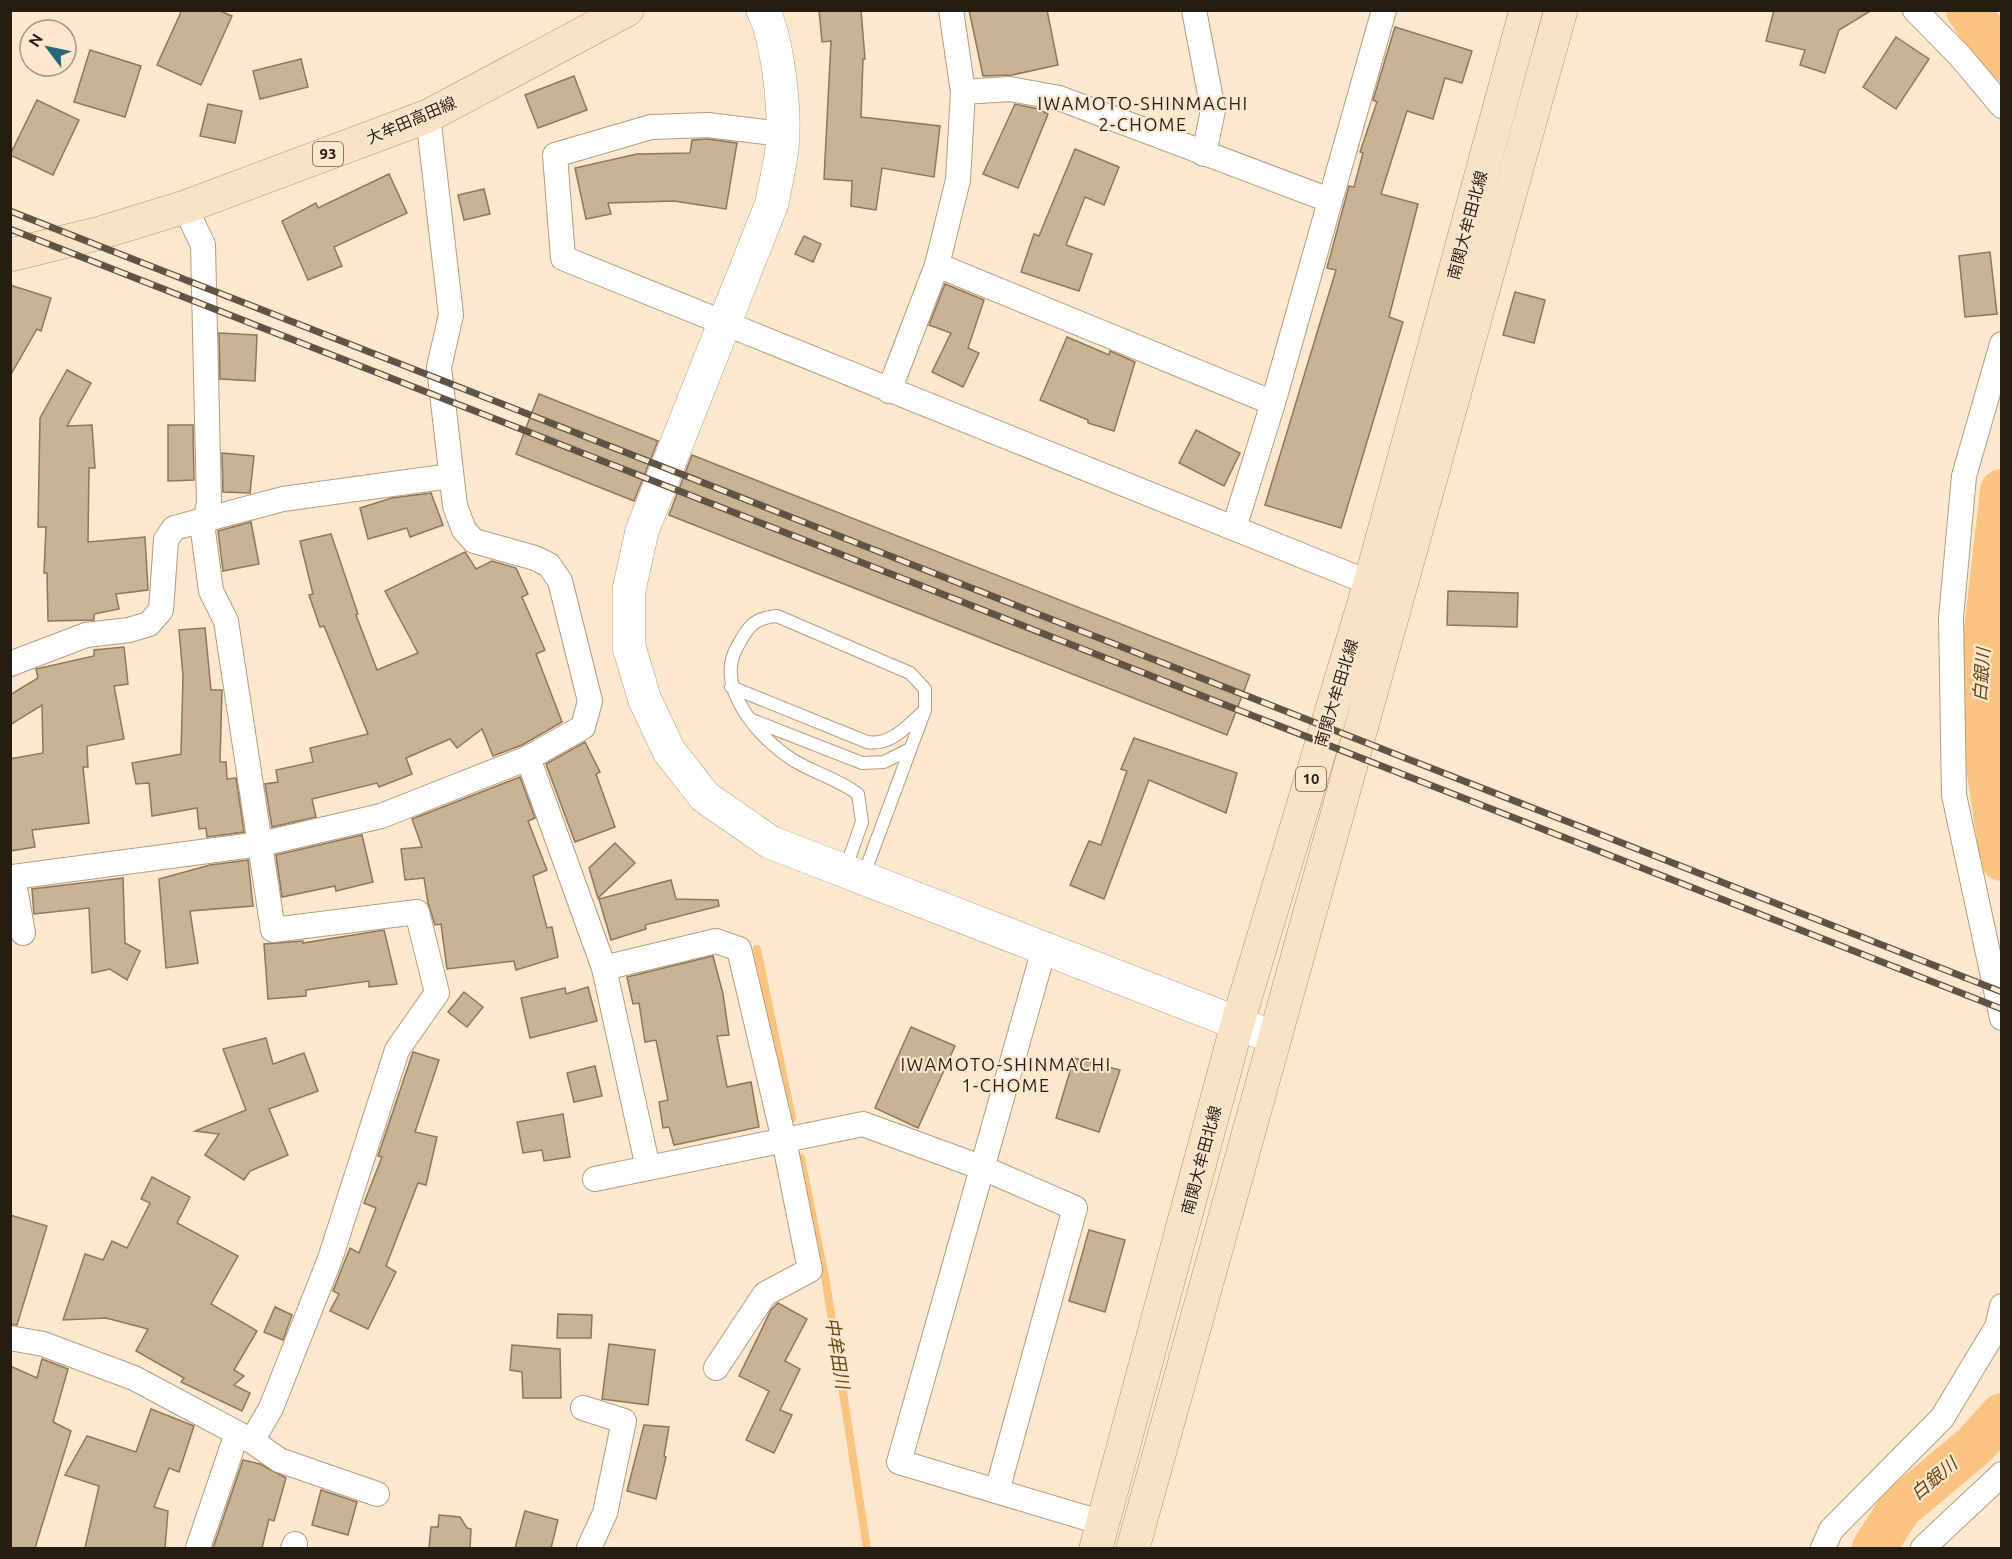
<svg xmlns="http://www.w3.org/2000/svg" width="2012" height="1559" font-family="Ubuntu,'Noto Sans JP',sans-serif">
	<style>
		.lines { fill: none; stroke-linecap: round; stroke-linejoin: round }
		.stream { stroke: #fac480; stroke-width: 8 }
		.river { stroke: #fac480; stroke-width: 44 }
		.building { fill: #cab294; stroke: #8d765a; stroke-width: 1.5 }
		.lane-casing { stroke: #b59c7f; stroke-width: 14 }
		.street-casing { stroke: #b59c7f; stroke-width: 26 }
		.secondary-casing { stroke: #b59c7f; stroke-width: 34 }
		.primary-casing { stroke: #ae906c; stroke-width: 34 }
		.lane { stroke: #fff; stroke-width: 12 }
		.street { stroke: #fff; stroke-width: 24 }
		.secondary { stroke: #fff; stroke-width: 33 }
		.primary { stroke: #fae2c4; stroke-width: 33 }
		.rail-casing { stroke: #5f5345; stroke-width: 7 }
		.rail { stroke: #fce7cf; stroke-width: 4.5; stroke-dasharray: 14; stroke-linecap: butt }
		.labels { text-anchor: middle; stroke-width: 4.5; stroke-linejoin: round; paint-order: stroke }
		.shield { fill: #fce7cf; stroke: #665a4b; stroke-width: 1.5 }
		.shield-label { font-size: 15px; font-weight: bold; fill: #261d12 }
		.street-label { font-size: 16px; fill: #261d12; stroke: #fce7cf }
		.neighbourhood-label { font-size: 18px; letter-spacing: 1.5px; fill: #261d12; stroke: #fce7cf }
		.water-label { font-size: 18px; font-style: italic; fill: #694511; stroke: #fce7cf }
	</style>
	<rect width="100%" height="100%" fill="#fce7cf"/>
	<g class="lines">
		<g class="stream">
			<path d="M757 949 792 1118"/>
			<path d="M801 1158 826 1282 867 1548"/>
		</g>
		<g class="river">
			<path d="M1968 10 2002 59"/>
			<path d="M2002 491 1978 700 2002 859"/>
			<path d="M1874 1548 1900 1508 1975 1445 2002 1415"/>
		</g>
	</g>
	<g class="building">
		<path d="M182 10H218L232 16 201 85 157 65Z"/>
		<path d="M819 10H861L865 59H863L861 117 940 126 934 177 882 168 876 210 851 206 852 181 824 179 831 41 822 42Z"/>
		<path d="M969 10H1047L1058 65 1012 75 983 76Z"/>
		<path d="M1774 10H1872L1839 30 1825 73 1800 65 1805 50 1766 41Z"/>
		<path d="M1395 27 1472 51 1462 83 1445 78 1433 119 1407 111 1381 194 1418 204 1389 317 1403 322 1341 528 1265 505 1336 270 1327 268 1349 186 1354 187 1363 153 1360 152 1377 102 1373 100Z"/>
		<path d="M1896 37 1929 59 1896 109 1863 87Z"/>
		<path d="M90 50 141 66 125 117 74 102Z"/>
		<path d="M301 59 308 87 260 99 253 71Z"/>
		<path d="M574 76 587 110 538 128 525 95Z"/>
		<path d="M37 100 79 120 53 175 10 155Z"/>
		<path d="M208 104 242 111 235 143 200 136Z"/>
		<path d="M1015 104 1038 109 1048 114 1018 188 983 174Z"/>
		<path d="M707 139 737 143 726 209 674 201 608 203 611 214 586 219 575 168 637 154 690 153 692 140Z"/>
		<path d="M1075 149 1119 167 1104 205 1085 197 1066 245 1092 254 1079 291 1021 272 1034 234 1039 236Z"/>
		<path d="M389 174 407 213 334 247 342 266 308 280 282 221 316 203 318 208Z"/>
		<path d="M484 189 490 214 464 220 458 195Z"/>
		<path d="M804 236 821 244 813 262 795 254Z"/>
		<path d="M1990 252 1997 314 1965 317 1959 256Z"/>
		<path d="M945 284 984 300 968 348 979 353 963 387 932 372 951 333 929 325Z"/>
		<path d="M10 285 51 298 41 331 37 329 10 376Z"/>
		<path d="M1515 292 1545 300 1534 343 1503 335Z"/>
		<path d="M219 333 257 335 255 381 220 379Z"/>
		<path d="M1067 337 1109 355 1110 351 1135 362 1114 431 1088 423V420L1040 400Z"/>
		<path d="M67 370 91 383 67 426 92 425 95 468H89L88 542 145 537 148 590 116 594 119 609 94 614V620L48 621 47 573H44L46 527H38L40 418Z"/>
		<path d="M539 394 658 441 634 501 516 454Z"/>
		<path d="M168 425H193L194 480 168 481Z"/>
		<path d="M1196 430 1240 453 1224 486 1179 463Z"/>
		<path d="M222 453 254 456 250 493 223 492Z"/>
		<path d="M692 455 1250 675 1227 735 669 515Z"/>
		<path d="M431 493 443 525 410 537 407 528 368 539 360 508 392 498Z"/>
		<path d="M251 522 259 564 223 571 218 531Z"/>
		<path d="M331 534 358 614 356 615 377 670 418 653 385 591 465 552 476 569 492 561 516 568 528 594 522 597 545 650 536 654 562 722 522 745 493 756 482 729 457 748 450 739 406 758 412 774 379 787 377 783 312 799 316 817 272 827 265 784 278 782 276 770 313 762 310 748 368 734 324 626 320 627 309 595 313 594 300 541Z"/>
		<path d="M1448 591 1518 593 1517 627 1447 625Z"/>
		<path d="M205 628 211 690H222L220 762H226L227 779 236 778 244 832 207 837 206 828 199 829 197 808 152 816 149 783 136 784 132 763 181 754 183 676 179 630Z"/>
		<path d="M124 647 128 684 114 686 124 739 87 746 88 767H83L89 823 32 830 35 847 10 851V759L43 753 42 705 10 725V695L38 678 36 669 94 656V650Z"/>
		<path d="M1134 738 1237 773 1226 813 1149 780 1104 899 1070 885 1089 841 1101 845 1127 771 1121 769Z"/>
		<path d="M585 742 600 772 596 774 615 827 575 842 546 764Z"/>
		<path d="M520 777 535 818 528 821 547 870 533 876 547 928 552 927 558 957 516 970 514 961 447 969 441 924 435 925 428 903 424 878 405 880 401 849 422 847 412 819Z"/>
		<path d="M362 835 373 882 336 891 335 886 282 897 276 855Z"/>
		<path d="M615 843 635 863 598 898 589 868Z"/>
		<path d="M248 860 253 906 190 911 198 963 166 968 159 879 210 865Z"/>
		<path d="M123 878 125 943 140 951 127 980 110 969 92 973 89 908 34 914 32 889Z"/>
		<path d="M671 880 676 899 718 900 719 906 645 925 646 929 611 940 599 899Z"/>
		<path d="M384 930 397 984 369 987V981L306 990V996L268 999 264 944 303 941V943Z"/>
		<path d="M713 956 723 994 729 1035 717 1036 727 1087 751 1082 759 1127 674 1145 669 1127 663 1128 659 1102 668 1100 656 1040 645 1042 639 1003 633 1004 627 977Z"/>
		<path d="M588 987 597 1021 530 1038 521 998 565 988 566 994Z"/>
		<path d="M464 992 483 1007 467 1027 448 1012Z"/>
		<path d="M911 1027 955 1046 918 1128 875 1108Z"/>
		<path d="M266 1038 273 1064 304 1053 318 1091 269 1109 288 1155 250 1171 244 1180 205 1155 219 1134 195 1131 246 1110 223 1049Z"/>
		<path d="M413 1052 439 1060 415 1132 437 1137 426 1185 418 1183 386 1266 396 1272 368 1329 330 1311 339 1294 333 1291 350 1248 359 1253 376 1208 364 1203 382 1157 378 1156Z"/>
		<path d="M1074 1058 1120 1070 1099 1132 1056 1118Z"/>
		<path d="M595 1066 602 1096 574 1102 567 1073Z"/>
		<path d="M563 1114 570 1157 544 1161 542 1150 523 1153 517 1122Z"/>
		<path d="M152 1177 190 1197 177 1223 238 1256 211 1304 257 1331 234 1370 244 1376 234 1385 250 1393 242 1411 181 1382 184 1378 136 1351 148 1329 106 1318 63 1320 85 1254 103 1260 112 1241 127 1248 150 1203 141 1199Z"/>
		<path d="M10 1215 47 1226 17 1325 10 1324Z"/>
		<path d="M1089 1230 1125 1240 1105 1312 1069 1301Z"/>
		<path d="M778 1303 807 1319 785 1361 800 1369 780 1410 792 1415 774 1453 746 1440 769 1391 739 1376 771 1310Z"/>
		<path d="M275 1307 292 1315 283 1340 264 1332Z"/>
		<path d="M558 1314 592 1315 591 1338H557Z"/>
		<path d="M609 1344 655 1350 648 1405 602 1399Z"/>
		<path d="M512 1345 560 1349 561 1398H523L522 1372 510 1370Z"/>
		<path d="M42 1359 68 1369 53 1422 71 1431 35 1548H10V1366L37 1378Z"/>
		<path d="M151 1409 194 1426 179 1472 169 1468 154 1507 168 1511 165 1548H85L99 1486 65 1475 87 1436 136 1452Z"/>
		<path d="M644 1425 669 1427 664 1456 666 1457 656 1499 627 1491Z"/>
		<path d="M243 1460 260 1464 286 1478 274 1521 269 1519 262 1548H213Z"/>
		<path d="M321 1490 357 1502 348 1535 312 1525Z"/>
		<path d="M525 1511 558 1520 551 1548H515Z"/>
		<path d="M439 1515 460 1517 467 1528 471 1529 470 1548H429L431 1527H438Z"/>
	</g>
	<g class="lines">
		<defs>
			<g id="lane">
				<path d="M731 687 867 742C890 746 906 727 922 713"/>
				<path d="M752 720 862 763 884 762 910 749"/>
				<path d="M845 870 862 822 858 794C838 779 814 773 793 760 760 739 714 688 737 647 748 627 753 618 777 616L910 673 925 689V710L863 877"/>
			</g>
			<g id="street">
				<path d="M1194 10 1213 110 1204 154"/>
				<path d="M1915 10 1960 56 2002 106"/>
				<path d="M963 92 1010 89 1059 98 1329 200"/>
				<path d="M782 134 708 125 651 127 555 155 563 258 1370 583"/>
				<path d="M185 207 203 245 209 503 203 531 211 591 226 621 273 930 417 912 437 993 397 1050 330 1259 271 1408 252 1441"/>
				<path d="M937 265 1273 403"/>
				<path d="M2002 344 1964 476 1951 618 1954 795 2002 1018"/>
				<path d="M889 391 937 265 958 180 963 92 951 10"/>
				<path d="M1234 528 1273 403 1384 10"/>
				<path d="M10 664 86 635 129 630 149 624 161 610 166 540 174 528 283 499 451 476"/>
				<path d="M528 758 604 968 648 1168"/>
				<path d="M23 933 13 877 261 844 381 816 528 758 583 727 590 701 560 581 549 565 535 558 474 541 464 530 455 506 439 367 451 315 428 116"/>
				<path d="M1044 949 899 1462 1103 1523"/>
				<path d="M604 968 716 941 739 949 784 1140 810 1270 765 1294 716 1368"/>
				<path d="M595 1179 863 1124 983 1168 1075 1208 997 1491"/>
				<path d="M10 1338 43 1344 134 1378 252 1441 279 1460 377 1494"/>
				<path d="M583 1408 624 1421 605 1513 589 1548"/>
				<path d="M198 1548 237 1433"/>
				<path d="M293 1548 295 1544"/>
				<path d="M1823 1548 1831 1530 1942 1418 1997 1327 2002 1306"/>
				<path d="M1923 1548 2002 1474"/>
			</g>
			<path id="secondary" d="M763 10C778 40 786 114 782 148 780 166 775 185 772 203L642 531 629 590V647L645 700 669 751 705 797 770 842 1273 1037"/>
			<g id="primary">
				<path d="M10 255 100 233 185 207 428 116 627 10"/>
				<path d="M1096 1548 1237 1025 1370 583 1526 10"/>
				<path d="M1133 1548 1561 10"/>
			</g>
		</defs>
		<use href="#lane" class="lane-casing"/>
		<use href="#street" class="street-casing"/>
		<use href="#secondary" class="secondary-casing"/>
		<use href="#primary" class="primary-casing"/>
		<use href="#lane" class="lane"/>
		<use href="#street" class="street"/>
		<use href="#secondary" class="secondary"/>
		<use href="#primary" class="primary"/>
		<defs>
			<g id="rail">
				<path d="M10 211 2002 992"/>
				<path d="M10 229 2002 1009"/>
			</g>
		</defs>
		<use href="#rail" class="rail-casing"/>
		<use href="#rail" class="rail"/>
	</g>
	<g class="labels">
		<g class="shield">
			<rect x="313" y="142" width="30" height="24" rx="4.5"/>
			<rect x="1296" y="767" width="30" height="24" rx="4.5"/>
		</g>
		<g class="shield-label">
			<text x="328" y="159">93</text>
			<text x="1311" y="784">10</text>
		</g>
		<g class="street-label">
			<text transform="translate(411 120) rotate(-23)" y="6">大牟田高田線</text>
			<text transform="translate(1467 225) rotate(-75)" y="6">南関大牟田北線</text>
			<text transform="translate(1336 693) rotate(-73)" y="6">南関大牟田北線</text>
			<text transform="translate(1201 1160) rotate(-75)" y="6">南関大牟田北線</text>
		</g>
		<g class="neighbourhood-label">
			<text x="1143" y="110">IWAMOTO-SHINMACHI<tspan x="1143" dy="21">2-CHOME</tspan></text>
			<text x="1006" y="1071">IWAMOTO-SHINMACHI<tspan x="1006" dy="21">1-CHOME</tspan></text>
		</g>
		<g class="water-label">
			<text transform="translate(1982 675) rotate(-86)" y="6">白銀川</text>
			<text transform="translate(837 1353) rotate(81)" y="6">中牟田川</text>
			<text transform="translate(1934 1479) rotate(-40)" y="6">白銀川</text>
		</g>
	</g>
	<rect width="2012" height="1559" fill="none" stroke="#261d12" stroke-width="24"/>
	<g transform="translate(48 48) rotate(302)"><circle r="28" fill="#fce7cf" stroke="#a69683" stroke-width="1.5"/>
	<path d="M0-4.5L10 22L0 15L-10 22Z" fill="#26677b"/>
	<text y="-9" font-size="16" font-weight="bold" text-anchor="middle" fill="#261d12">N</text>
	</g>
</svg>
